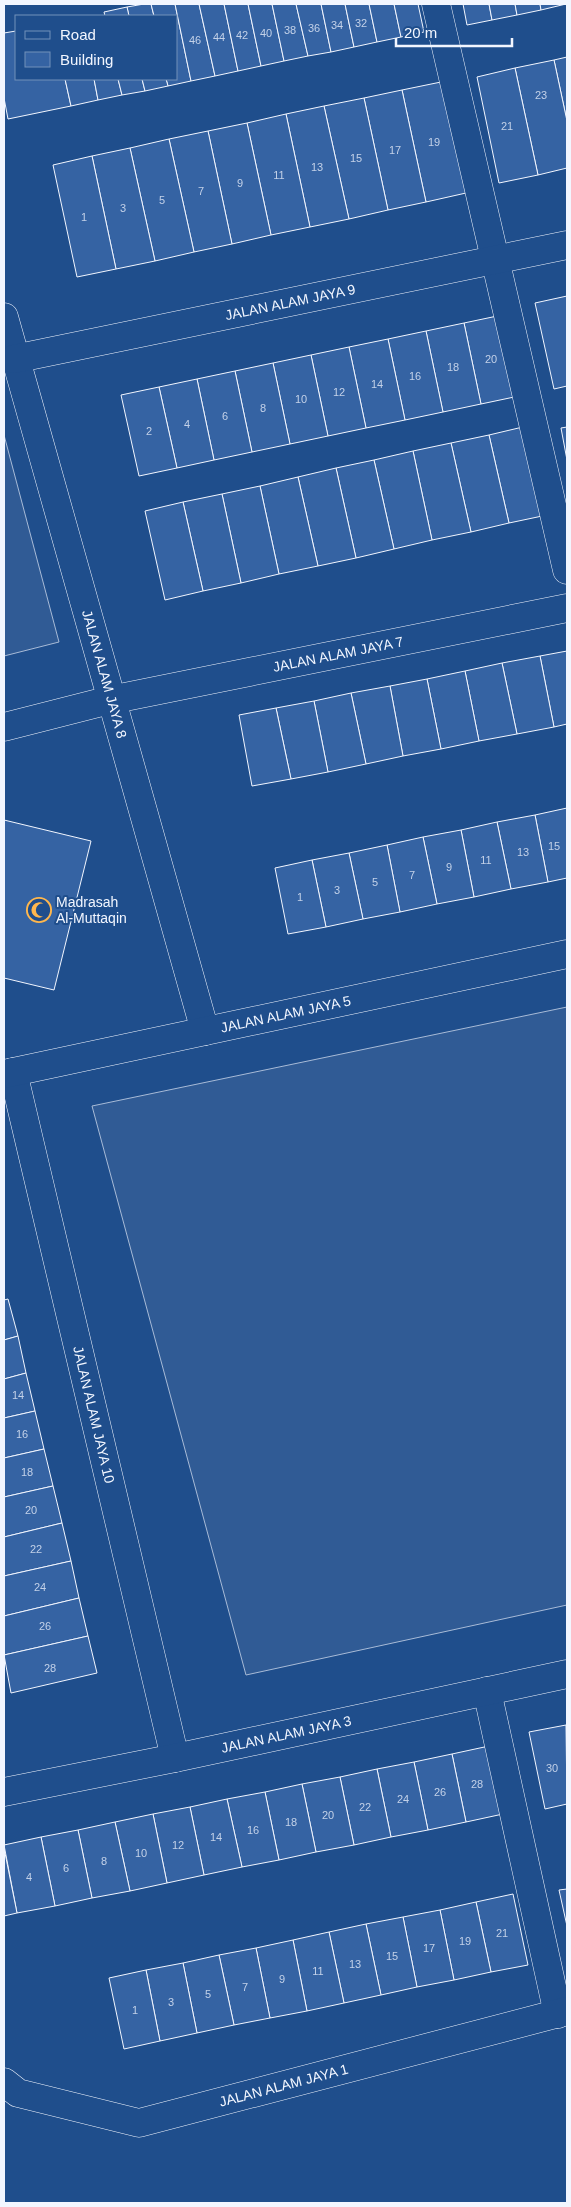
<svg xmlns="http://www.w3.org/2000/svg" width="571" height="2207" font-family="Arial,sans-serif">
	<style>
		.built { fill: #305b95; stroke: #a8bbd7 }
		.building { fill: #3563a3; stroke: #f2f6ff }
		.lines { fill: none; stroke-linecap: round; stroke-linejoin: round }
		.minor-casing { stroke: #f2f6ff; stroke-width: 29 }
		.minor { stroke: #1f4e8c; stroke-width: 28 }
		.labels { text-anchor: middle; stroke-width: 4; stroke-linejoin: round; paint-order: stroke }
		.number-label { font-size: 11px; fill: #c3d1e8 }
		.street-label { font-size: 14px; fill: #f2f6ff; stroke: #1f4e8c }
		.poi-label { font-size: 14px; fill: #f2f6ff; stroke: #1f4e8c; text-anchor: start }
	</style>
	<rect width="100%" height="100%" fill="#1f4e8c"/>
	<g class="built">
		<path d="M4 435 59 642 4 656Z"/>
		<path d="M567 1007V1605L246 1675 92 1106Z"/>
	</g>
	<g class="building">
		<path d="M144 4H151L154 16H129L127 7Z"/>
		<path d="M151 4H175L191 81 168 86 166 79H176V16H154Z"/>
		<path d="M175 4H199L215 76 191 81Z"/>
		<path d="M199 4H224L238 71 215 76Z"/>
		<path d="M224 4H248L261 66 238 71Z"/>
		<path d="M248 4H272L284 61 261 66Z"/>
		<path d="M272 4H296L308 56 284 61Z"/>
		<path d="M296 4H321L331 52 308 56Z"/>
		<path d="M321 4H345L354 47 331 52Z"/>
		<path d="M345 4H369L377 42 354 47Z"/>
		<path d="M369 4H394L401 37 377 42Z"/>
		<path d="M394 4H418L424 32 401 37Z"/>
		<path d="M463 4H489L492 20 467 25Z"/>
		<path d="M489 4H515L517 15 492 20Z"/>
		<path d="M515 4H540L541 10 517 15Z"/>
		<path d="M540 4H566L541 10Z"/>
		<path d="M127 7 129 16H105L104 12Z"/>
		<path d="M16 31V79H65L71 106 8 119 4 98V33Z"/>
		<path d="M567 57V121L554 60Z"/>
		<path d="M554 60 567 121V168L538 175 515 68Z"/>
		<path d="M515 68 538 175 499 183 477 77Z"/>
		<path d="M65 79H94L98 100 71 106Z"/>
		<path d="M94 79H118L122 95 98 100Z"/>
		<path d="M118 79H142L145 91 122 95Z"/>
		<path d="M142 79H166L168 86 145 91Z"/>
		<path d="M441 82 466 193 426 202 402 90Z"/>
		<path d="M402 90 426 202 388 210 364 98Z"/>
		<path d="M364 98 388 210 349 219 324 106Z"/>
		<path d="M324 106 349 219 310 227 286 114Z"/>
		<path d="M286 114 310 227 271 235 247 123Z"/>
		<path d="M247 123 271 235 232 244 208 131Z"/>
		<path d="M208 131 232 244 194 252 169 139Z"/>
		<path d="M169 139 194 252 155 261 130 148Z"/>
		<path d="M130 148 155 261 116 269 92 156Z"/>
		<path d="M92 156 116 269 77 277 53 165Z"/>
		<path d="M567 296V386L554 389 535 303Z"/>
		<path d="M502 315 519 396 481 404 464 323Z"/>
		<path d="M464 323 481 404 443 412 426 331Z"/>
		<path d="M426 331 443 412 405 420 388 339Z"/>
		<path d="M388 339 405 420 366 428 349 347Z"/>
		<path d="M349 347 366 428 328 436 311 355Z"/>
		<path d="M311 355 328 436 290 444 273 363Z"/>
		<path d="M273 363 290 444 252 452 235 371Z"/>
		<path d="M235 371 252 452 214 460 197 379Z"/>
		<path d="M197 379 214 460 177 468 159 387Z"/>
		<path d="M159 387 177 468 139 476 121 395Z"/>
		<path d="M527 426 547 515 509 523 489 435Z"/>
		<path d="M567 427V460L561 428Z"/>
		<path d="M489 435 509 523 471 532 451 443Z"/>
		<path d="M451 443 471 532 432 540 413 451Z"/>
		<path d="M413 451 432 540 394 549 374 460Z"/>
		<path d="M374 460 394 549 356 558 336 468Z"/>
		<path d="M336 468 356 558 318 566 298 477Z"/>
		<path d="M298 477 318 566 279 574 260 486Z"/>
		<path d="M260 486 279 574 241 583 222 494Z"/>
		<path d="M222 494 241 583 203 591 183 502Z"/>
		<path d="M183 502 203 591 165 600 145 511Z"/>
		<path d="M567 651V724L554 727 540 656Z"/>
		<path d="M540 656 554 727 517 734 502 663Z"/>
		<path d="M502 663 517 734 479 741 465 671Z"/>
		<path d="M465 671 479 741 441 749 427 679Z"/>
		<path d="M427 679 441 749 403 756 390 686Z"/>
		<path d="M390 686 403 756 366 764 351 693Z"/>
		<path d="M351 693 366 764 328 772 314 701Z"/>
		<path d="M314 701 328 772 291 779 276 708Z"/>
		<path d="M276 708 291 779 252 786 239 715Z"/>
		<path d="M567 808V878L548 882 535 815Z"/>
		<path d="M535 815 548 882 511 889 497 822Z"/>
		<path d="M4 820 91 841 54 990 4 978Z"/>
		<path d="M497 822 511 889 474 897 461 830Z"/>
		<path d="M461 830 474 897 437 904 423 837Z"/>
		<path d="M423 837 437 904 400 912 387 845Z"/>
		<path d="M387 845 400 912 363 919 349 853Z"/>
		<path d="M349 853 363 919 326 927 312 860Z"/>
		<path d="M312 860 326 927 288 934 275 868Z"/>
		<path d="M8 1299 18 1336 4 1340V1300Z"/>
		<path d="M18 1336 26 1373 4 1379V1340Z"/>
		<path d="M26 1373 35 1411 4 1418V1379Z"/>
		<path d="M35 1411 44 1449 4 1458V1418Z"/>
		<path d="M44 1449 53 1486 4 1497V1458Z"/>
		<path d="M53 1486 62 1523 4 1537V1497Z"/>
		<path d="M62 1523 71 1561 4 1576V1537Z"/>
		<path d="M71 1561 79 1598 4 1616V1576Z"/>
		<path d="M79 1598 88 1636 4 1655V1616Z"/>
		<path d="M88 1636 97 1673 11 1693 4 1655Z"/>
		<path d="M566 1725 567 1804 545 1809 529 1732Z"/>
		<path d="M489 1746 503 1814 466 1822 452 1754Z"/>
		<path d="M452 1754 466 1822 428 1830 414 1762Z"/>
		<path d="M414 1762 428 1830 391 1837 377 1769Z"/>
		<path d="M377 1769 391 1837 354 1845 340 1777Z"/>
		<path d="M340 1777 354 1845 316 1852 302 1784Z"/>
		<path d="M302 1784 316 1852 279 1860 265 1792Z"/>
		<path d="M265 1792 279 1860 242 1867 227 1799Z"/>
		<path d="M227 1799 242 1867 204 1875 190 1807Z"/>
		<path d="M190 1807 204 1875 167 1883 153 1814Z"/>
		<path d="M153 1814 167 1883 130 1891 115 1822Z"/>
		<path d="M115 1822 130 1891 92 1898 78 1830Z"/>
		<path d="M78 1830 92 1898 55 1906 41 1837Z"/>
		<path d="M41 1837 55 1906 17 1913 4 1845Z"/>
		<path d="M4 1848 17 1913 4 1916Z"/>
		<path d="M567 1889V1926L559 1890Z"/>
		<path d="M513 1894 528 1965 491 1972 476 1902Z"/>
		<path d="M476 1902 491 1972 454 1980 440 1910Z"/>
		<path d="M440 1910 454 1980 417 1987 403 1917Z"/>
		<path d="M403 1917 417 1987 381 1995 366 1924Z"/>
		<path d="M366 1924 381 1995 344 2003 329 1932Z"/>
		<path d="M329 1932 344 2003 307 2011 293 1940Z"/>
		<path d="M293 1940 307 2011 270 2018 256 1948Z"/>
		<path d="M256 1948 270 2018 234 2025 219 1955Z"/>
		<path d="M219 1955 234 2025 197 2033 183 1963Z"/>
		<path d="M183 1963 197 2033 160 2041 146 1970Z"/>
		<path d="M146 1970 160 2041 124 2049 109 1978Z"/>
	</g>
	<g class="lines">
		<defs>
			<g id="minor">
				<path d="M436 4 567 570"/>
				<path id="s1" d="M4 317 205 1031"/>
				<path id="s2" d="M14 359 567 245"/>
				<path id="s3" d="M4 727 110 700 567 608"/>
				<path id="s4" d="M13 1072 175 1758"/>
				<path id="s5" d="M4 1074 567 954"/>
				<path d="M487 1691 558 2014"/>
				<path id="s6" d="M4 1792 175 1758 567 1674"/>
				<path id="s7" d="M4 2082 18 2093 139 2123 567 2011"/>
			</g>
		</defs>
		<use href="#minor" class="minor-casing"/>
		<use href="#minor" class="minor"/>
	</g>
	<defs>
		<symbol id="mosque-ring" viewBox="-11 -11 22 22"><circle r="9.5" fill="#1f4e8c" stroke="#ffb74d" stroke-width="1.5"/><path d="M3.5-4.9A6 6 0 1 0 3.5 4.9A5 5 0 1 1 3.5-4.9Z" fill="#ffb74d"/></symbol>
	</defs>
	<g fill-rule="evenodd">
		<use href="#mosque-ring" x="25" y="896" width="28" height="28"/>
	</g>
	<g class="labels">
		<g class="number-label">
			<text x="361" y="27">32</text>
			<text x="337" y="29">34</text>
			<text x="314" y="32">36</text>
			<text x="290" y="34">38</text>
			<text x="266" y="37">40</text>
			<text x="242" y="39">42</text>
			<text x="219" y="41">44</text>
			<text x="195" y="44">46</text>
			<text x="541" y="99">23</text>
			<text x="507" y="130">21</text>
			<text x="434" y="146">19</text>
			<text x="395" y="154">17</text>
			<text x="356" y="162">15</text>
			<text x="317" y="171">13</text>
			<text x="279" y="179">11</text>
			<text x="240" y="187">9</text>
			<text x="201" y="195">7</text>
			<text x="162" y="204">5</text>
			<text x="123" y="212">3</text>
			<text x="84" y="221">1</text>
			<text x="491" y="363">20</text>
			<text x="453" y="371">18</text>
			<text x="415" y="380">16</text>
			<text x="377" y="388">14</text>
			<text x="339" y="396">12</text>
			<text x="301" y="403">10</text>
			<text x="263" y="412">8</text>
			<text x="225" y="420">6</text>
			<text x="187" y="428">4</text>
			<text x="149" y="435">2</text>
			<text x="554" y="850">15</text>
			<text x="523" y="856">13</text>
			<text x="486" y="864">11</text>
			<text x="449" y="871">9</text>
			<text x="412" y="879">7</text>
			<text x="375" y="886">5</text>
			<text x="337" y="894">3</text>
			<text x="300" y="901">1</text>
			<text x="18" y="1399">14</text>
			<text x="22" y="1438">16</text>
			<text x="27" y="1476">18</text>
			<text x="31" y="1514">20</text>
			<text x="36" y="1553">22</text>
			<text x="40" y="1591">24</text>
			<text x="45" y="1630">26</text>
			<text x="50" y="1672">28</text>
			<text x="552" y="1772">30</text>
			<text x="477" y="1788">28</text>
			<text x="440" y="1796">26</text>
			<text x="403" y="1803">24</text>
			<text x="365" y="1811">22</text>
			<text x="328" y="1819">20</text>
			<text x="291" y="1826">18</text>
			<text x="253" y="1834">16</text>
			<text x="216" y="1841">14</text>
			<text x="178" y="1849">12</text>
			<text x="141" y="1857">10</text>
			<text x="104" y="1865">8</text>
			<text x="66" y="1872">6</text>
			<text x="29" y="1881">4</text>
			<text x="502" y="1937">21</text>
			<text x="465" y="1945">19</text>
			<text x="429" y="1952">17</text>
			<text x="392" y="1960">15</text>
			<text x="355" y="1968">13</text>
			<text x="318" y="1975">11</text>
			<text x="282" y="1983">9</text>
			<text x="245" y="1991">7</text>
			<text x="208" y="1998">5</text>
			<text x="171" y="2006">3</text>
			<text x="135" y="2014">1</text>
		</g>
		<g class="street-label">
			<text dy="5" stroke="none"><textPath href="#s2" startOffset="282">JALAN ALAM JAYA 9</textPath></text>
			<text dy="5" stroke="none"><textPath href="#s3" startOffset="342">JALAN ALAM JAYA 7</textPath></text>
			<text dy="5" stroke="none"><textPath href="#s1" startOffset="371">JALAN ALAM JAYA 8</textPath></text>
			<text dy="5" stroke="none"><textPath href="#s5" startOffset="288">JALAN ALAM JAYA 5</textPath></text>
			<text dy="5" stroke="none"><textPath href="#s4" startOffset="352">JALAN ALAM JAYA 10</textPath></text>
			<text dy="5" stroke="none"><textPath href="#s6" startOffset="288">JALAN ALAM JAYA 3</textPath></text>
			<text dy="5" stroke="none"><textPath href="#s7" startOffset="292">JALAN ALAM JAYA 1</textPath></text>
		</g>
		<g class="poi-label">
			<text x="56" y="907">Madrasah<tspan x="56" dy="16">Al-Muttaqin</tspan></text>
		</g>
	</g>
	<rect width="571" height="2207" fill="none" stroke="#f2f6ff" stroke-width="10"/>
	<rect x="15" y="15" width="162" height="65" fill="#1f4e8c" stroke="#7391ba"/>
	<rect x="25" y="31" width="25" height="8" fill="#1f4e8c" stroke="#7391ba"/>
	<text x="60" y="40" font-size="15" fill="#f2f6ff">Road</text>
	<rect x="25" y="52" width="25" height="15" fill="#3563a3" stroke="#7391ba"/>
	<text x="60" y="65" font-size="15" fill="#f2f6ff">Building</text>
	<path d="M396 38v8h116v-8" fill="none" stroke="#f2f6ff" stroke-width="2.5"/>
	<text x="404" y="38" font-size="15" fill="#f2f6ff" stroke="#1f4e8c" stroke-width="4" paint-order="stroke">20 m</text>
</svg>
